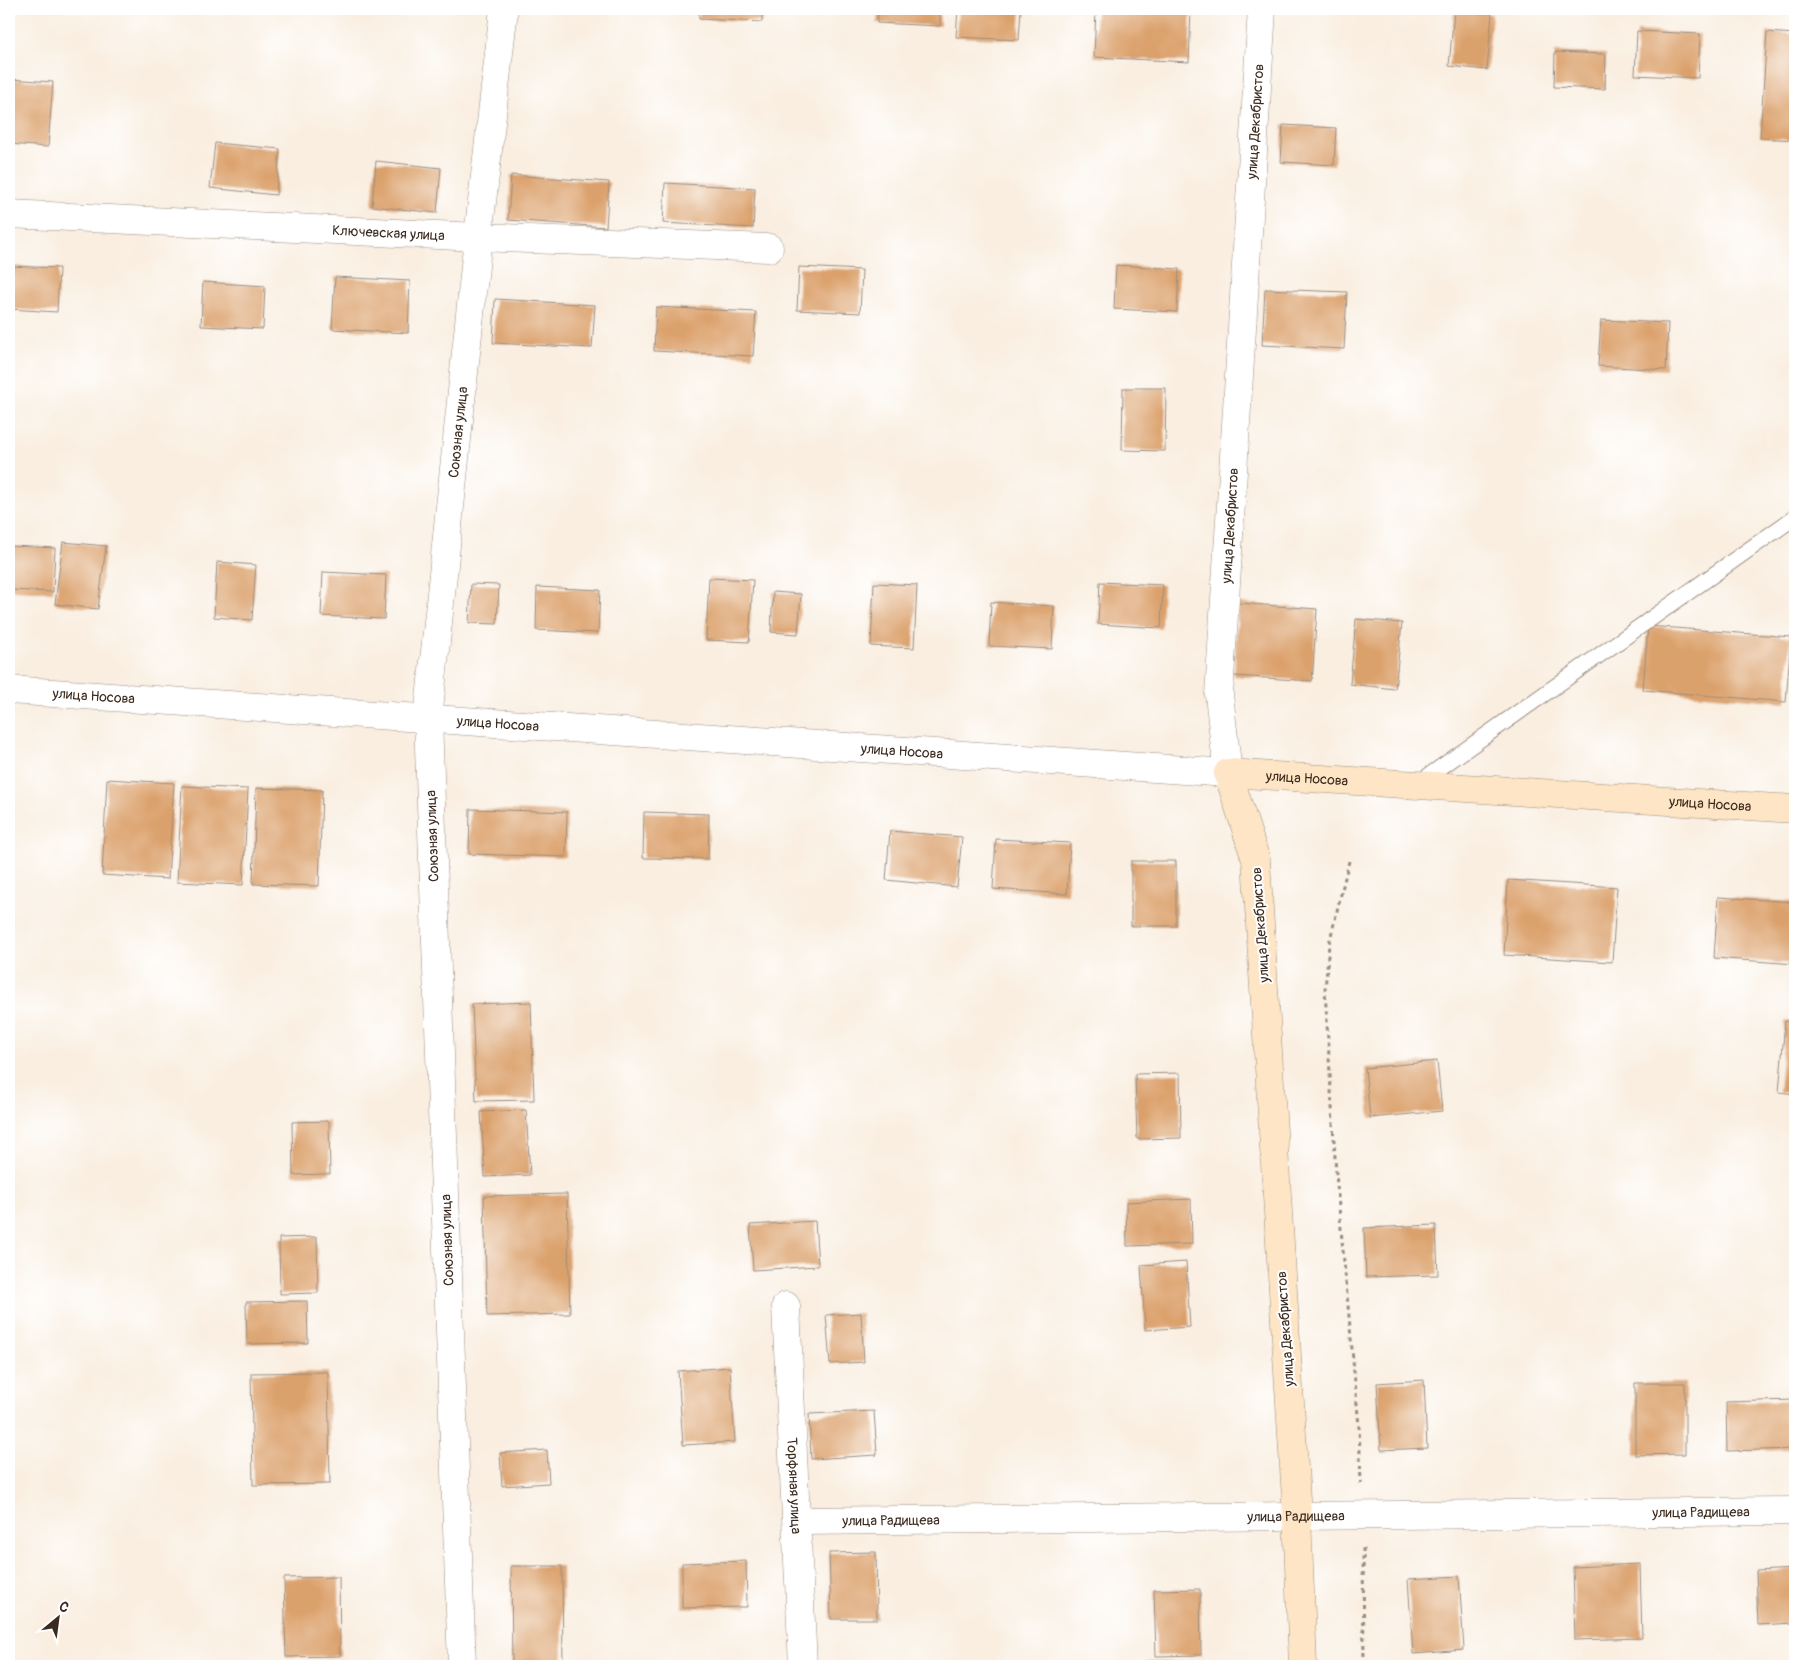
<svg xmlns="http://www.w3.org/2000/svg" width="1804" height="1675" font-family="Pangolin,sans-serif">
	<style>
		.building { fill: #dba16c }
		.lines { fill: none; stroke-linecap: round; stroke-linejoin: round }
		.lane-casing { stroke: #9a8c7f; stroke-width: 17 }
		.street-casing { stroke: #9a8c7f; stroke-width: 29 }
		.secondary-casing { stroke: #9a8c7f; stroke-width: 29 }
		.path { stroke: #9a8c7f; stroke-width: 3; stroke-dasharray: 4 4; stroke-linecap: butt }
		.lane { stroke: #fff; stroke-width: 15 }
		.street { stroke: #fff; stroke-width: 28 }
		.secondary { stroke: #fde5c5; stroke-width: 28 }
		.labels { text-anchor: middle; stroke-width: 4; stroke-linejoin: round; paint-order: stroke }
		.street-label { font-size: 14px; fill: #3b2a1e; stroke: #fff }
	</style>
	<rect width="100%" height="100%" fill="#fff"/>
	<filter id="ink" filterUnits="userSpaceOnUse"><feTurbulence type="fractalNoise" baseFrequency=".02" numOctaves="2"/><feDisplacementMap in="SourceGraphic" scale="10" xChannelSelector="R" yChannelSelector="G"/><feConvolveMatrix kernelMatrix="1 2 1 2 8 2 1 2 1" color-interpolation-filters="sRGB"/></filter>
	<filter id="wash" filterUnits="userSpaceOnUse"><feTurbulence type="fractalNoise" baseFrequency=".0096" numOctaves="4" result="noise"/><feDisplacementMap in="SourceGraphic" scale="20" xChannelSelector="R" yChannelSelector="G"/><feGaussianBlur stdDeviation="1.12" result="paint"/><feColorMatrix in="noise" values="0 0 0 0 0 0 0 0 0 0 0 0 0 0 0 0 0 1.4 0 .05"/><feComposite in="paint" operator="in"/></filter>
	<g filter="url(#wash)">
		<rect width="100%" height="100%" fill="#f9eee0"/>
		<g id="blocks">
			<g class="building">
				<path d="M641 9H677L676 13 641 10Z"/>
				<path d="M699 9H762V22L699 19Z"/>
				<path d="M878 9H940V26L877 23Z"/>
				<path d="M958 9H1021L1019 40 956 37Z"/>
				<path d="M1096 9H1191L1189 62 1094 57Z"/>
				<path d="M1454 11 1492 14 1487 70 1449 66Z"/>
				<path d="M1637 31 1700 34 1698 78 1635 75Z"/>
				<path d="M1767 32 1795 34V140L1760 138Z"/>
				<path d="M1555 52 1606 54 1605 89 1554 87Z"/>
				<path d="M9 79 53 82 48 147 9 144Z"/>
				<path d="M1283 125 1336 128 1334 165 1281 162Z"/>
				<path d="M215 143 280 149 276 195 210 188Z"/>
				<path d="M376 161 441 168 437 213 372 206Z"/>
				<path d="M511 175 609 182 606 227 508 220Z"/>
				<path d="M665 183 755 188 753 228 663 223Z"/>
				<path d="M1116 265 1179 269 1177 312 1114 309Z"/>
				<path d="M9 266 59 268 57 312 9 309Z"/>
				<path d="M799 267 862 270 860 313 797 310Z"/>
				<path d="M335 277 410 281 408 333 332 329Z"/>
				<path d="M203 282 265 286 263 329 201 326Z"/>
				<path d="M1265 289 1347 292 1344 349 1262 345Z"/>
				<path d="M495 299 595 305 592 348 493 343Z"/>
				<path d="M656 307 756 312 753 356 654 351Z"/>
				<path d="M1601 320 1668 323 1666 370 1598 366Z"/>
				<path d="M1123 388H1166L1165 451 1122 450Z"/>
				<path d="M63 542 106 546 98 609 55 604Z"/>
				<path d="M9 546 55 548 53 592 9 590Z"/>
				<path d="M217 562 256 565 252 620 214 617Z"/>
				<path d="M323 572 386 575 384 619 321 616Z"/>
				<path d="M709 578 753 580 749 642 706 640Z"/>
				<path d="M1100 582 1163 585 1161 628 1098 624Z"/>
				<path d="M874 583 917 585 914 648 871 646Z"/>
				<path d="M471 584 499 585 497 624 469 623Z"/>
				<path d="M537 587 600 590 598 633 536 630Z"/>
				<path d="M773 592 801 594 798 634 771 632Z"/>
				<path d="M991 602 1054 606 1052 649 989 646Z"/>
				<path d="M1238 603 1317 609 1312 681 1234 676Z"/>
				<path d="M1356 619 1402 623 1395 689 1350 684Z"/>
				<path d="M1648 626 1791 637 1786 702 1643 690Z"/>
				<path d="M107 779 174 783 168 879 102 875Z"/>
				<path d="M182 786 248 789 243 885 177 882Z"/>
				<path d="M256 788 322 790 319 886 253 884Z"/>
				<path d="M470 809 567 812 566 857 469 854Z"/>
				<path d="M644 812 709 814 708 859 643 858Z"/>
				<path d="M890 831 962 837 957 887 886 880Z"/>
				<path d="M996 839 1070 843 1067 894 993 889Z"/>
				<rect x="1131" y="861" width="45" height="65"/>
				<path d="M1508 880 1617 887 1612 962 1504 955Z"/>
				<path d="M1718 897 1795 902V964L1714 958Z"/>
				<path d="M531 1002 534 1100 476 1101 472 1004Z"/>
				<path d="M1785 1021 1795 1022V1094L1779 1092Z"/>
				<path d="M1437 1061 1442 1111 1370 1118 1365 1068Z"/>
				<path d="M1180 1073 1181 1138 1137 1139 1135 1074Z"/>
				<path d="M526 1110 530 1175 485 1177 481 1112Z"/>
				<path d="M329 1121 330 1174 293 1175 292 1122Z"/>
				<path d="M567 1194 570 1314 487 1316 484 1196Z"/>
				<path d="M1191 1199 1192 1244 1127 1246 1126 1202Z"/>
				<path d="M815 1221 818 1266 753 1270 750 1225Z"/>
				<path d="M1436 1225 1438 1275 1366 1277 1364 1228Z"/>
				<path d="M317 1237 318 1293 280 1294 279 1238Z"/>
				<path d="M1186 1262 1190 1327 1145 1330 1141 1265Z"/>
				<path d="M307 1301 308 1343 247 1344 246 1302Z"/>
				<path d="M861 1313 864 1362 830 1364 826 1315Z"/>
				<path d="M730 1367 735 1442 683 1445 678 1371Z"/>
				<path d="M328 1372 330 1484 253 1485 251 1373Z"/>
				<path d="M1424 1380 1427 1448 1381 1450 1377 1383Z"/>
				<path d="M1635 1383H1685V1454L1635 1455Z"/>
				<path d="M1795 1400V1449L1727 1451 1726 1402Z"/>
				<path d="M874 1411 877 1455 811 1459 809 1414Z"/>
				<path d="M547 1450 549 1483 502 1486 500 1453Z"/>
				<path d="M876 1552 877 1619H831L829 1553Z"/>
				<path d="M746 1561 747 1607 682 1608V1563Z"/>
				<path d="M1640 1564 1642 1638 1575 1640 1573 1567Z"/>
				<path d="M511 1566H562L563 1666H512Z"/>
				<path d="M1795 1569V1623L1758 1625 1756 1571Z"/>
				<path d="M1459 1576 1464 1650 1413 1654 1408 1579Z"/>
				<path d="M339 1577 340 1656 286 1657 284 1578Z"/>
				<path d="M1200 1589 1201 1655 1156 1656 1154 1590Z"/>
				<rect x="1147" y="1662" width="55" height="4"/>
			</g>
		</g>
	</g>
	<g filter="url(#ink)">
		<use href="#blocks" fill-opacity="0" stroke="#9a8c7f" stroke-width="1"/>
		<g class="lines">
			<defs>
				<path id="lane" d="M1417 784 1795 517"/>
				<g id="street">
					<path id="s1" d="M9 214 478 237 769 248"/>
					<path id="s2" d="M9 690 1228 773 1219 695 1262 9"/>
					<path id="s3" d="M786 1306 803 1666"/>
					<path id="s4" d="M797 1521 1795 1511"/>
					<path id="s5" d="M462 1666 428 719 478 237 504 9"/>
				</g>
				<g id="secondary">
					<path id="s6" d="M1303 1666 1297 1515 1256 860 1228 773 1795 809"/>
				</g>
			</defs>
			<use href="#lane" class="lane-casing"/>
			<use href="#street" class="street-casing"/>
			<use href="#secondary" class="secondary-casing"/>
			<g class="path">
				<path d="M1349 861 1329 944 1325 990 1336 1174 1359 1426 1361 1484"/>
				<path d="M1363 1548 1364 1666"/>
			</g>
			<use href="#lane" class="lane"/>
			<use href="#street" class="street"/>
			<use href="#secondary" class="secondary"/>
		</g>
	</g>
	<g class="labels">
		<g class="street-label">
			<text dy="5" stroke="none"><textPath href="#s2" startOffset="1875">улица Декабристов</textPath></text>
			<text dy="5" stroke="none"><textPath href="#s1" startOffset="380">Ключевская улица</textPath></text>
			<text dy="5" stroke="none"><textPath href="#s5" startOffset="1236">Союзная улица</textPath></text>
			<text dy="5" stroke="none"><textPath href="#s2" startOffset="1470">улица Декабристов</textPath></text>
			<text dy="5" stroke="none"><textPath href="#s2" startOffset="85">улица Носова</textPath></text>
			<text dy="5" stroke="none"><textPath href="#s2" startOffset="490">улица Носова</textPath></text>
			<text dy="5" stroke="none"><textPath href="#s2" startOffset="895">улица Носова</textPath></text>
			<text dy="5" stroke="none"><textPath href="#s6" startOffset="978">улица Носова</textPath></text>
			<text dy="5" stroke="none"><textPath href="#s6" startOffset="1382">улица Носова</textPath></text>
			<text transform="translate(432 836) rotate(-92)" y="5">Союзная улица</text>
			<text transform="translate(1260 925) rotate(-94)" y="5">улица Декабристов</text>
			<text transform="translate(447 1240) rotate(-92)" y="5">Союзная улица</text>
			<text transform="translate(1285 1329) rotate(-94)" y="5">улица Декабристов</text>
			<text dy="5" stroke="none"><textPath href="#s3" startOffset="180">Торфяная улица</textPath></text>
			<text dy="5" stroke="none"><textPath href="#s4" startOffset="904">улица Радищева</textPath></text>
			<text dy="5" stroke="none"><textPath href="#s4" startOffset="499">улица Радищева</textPath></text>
			<text dy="5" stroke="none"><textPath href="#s4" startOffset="94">улица Радищева</textPath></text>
		</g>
	</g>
	<rect width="1804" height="1675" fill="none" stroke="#fff" stroke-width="30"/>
	<g transform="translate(58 1618) rotate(29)" stroke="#ffffff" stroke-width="4" paint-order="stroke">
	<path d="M0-4L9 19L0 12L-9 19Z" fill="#3b2a1e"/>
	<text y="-8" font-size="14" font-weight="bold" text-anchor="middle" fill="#3b2a1e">С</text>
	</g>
</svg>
